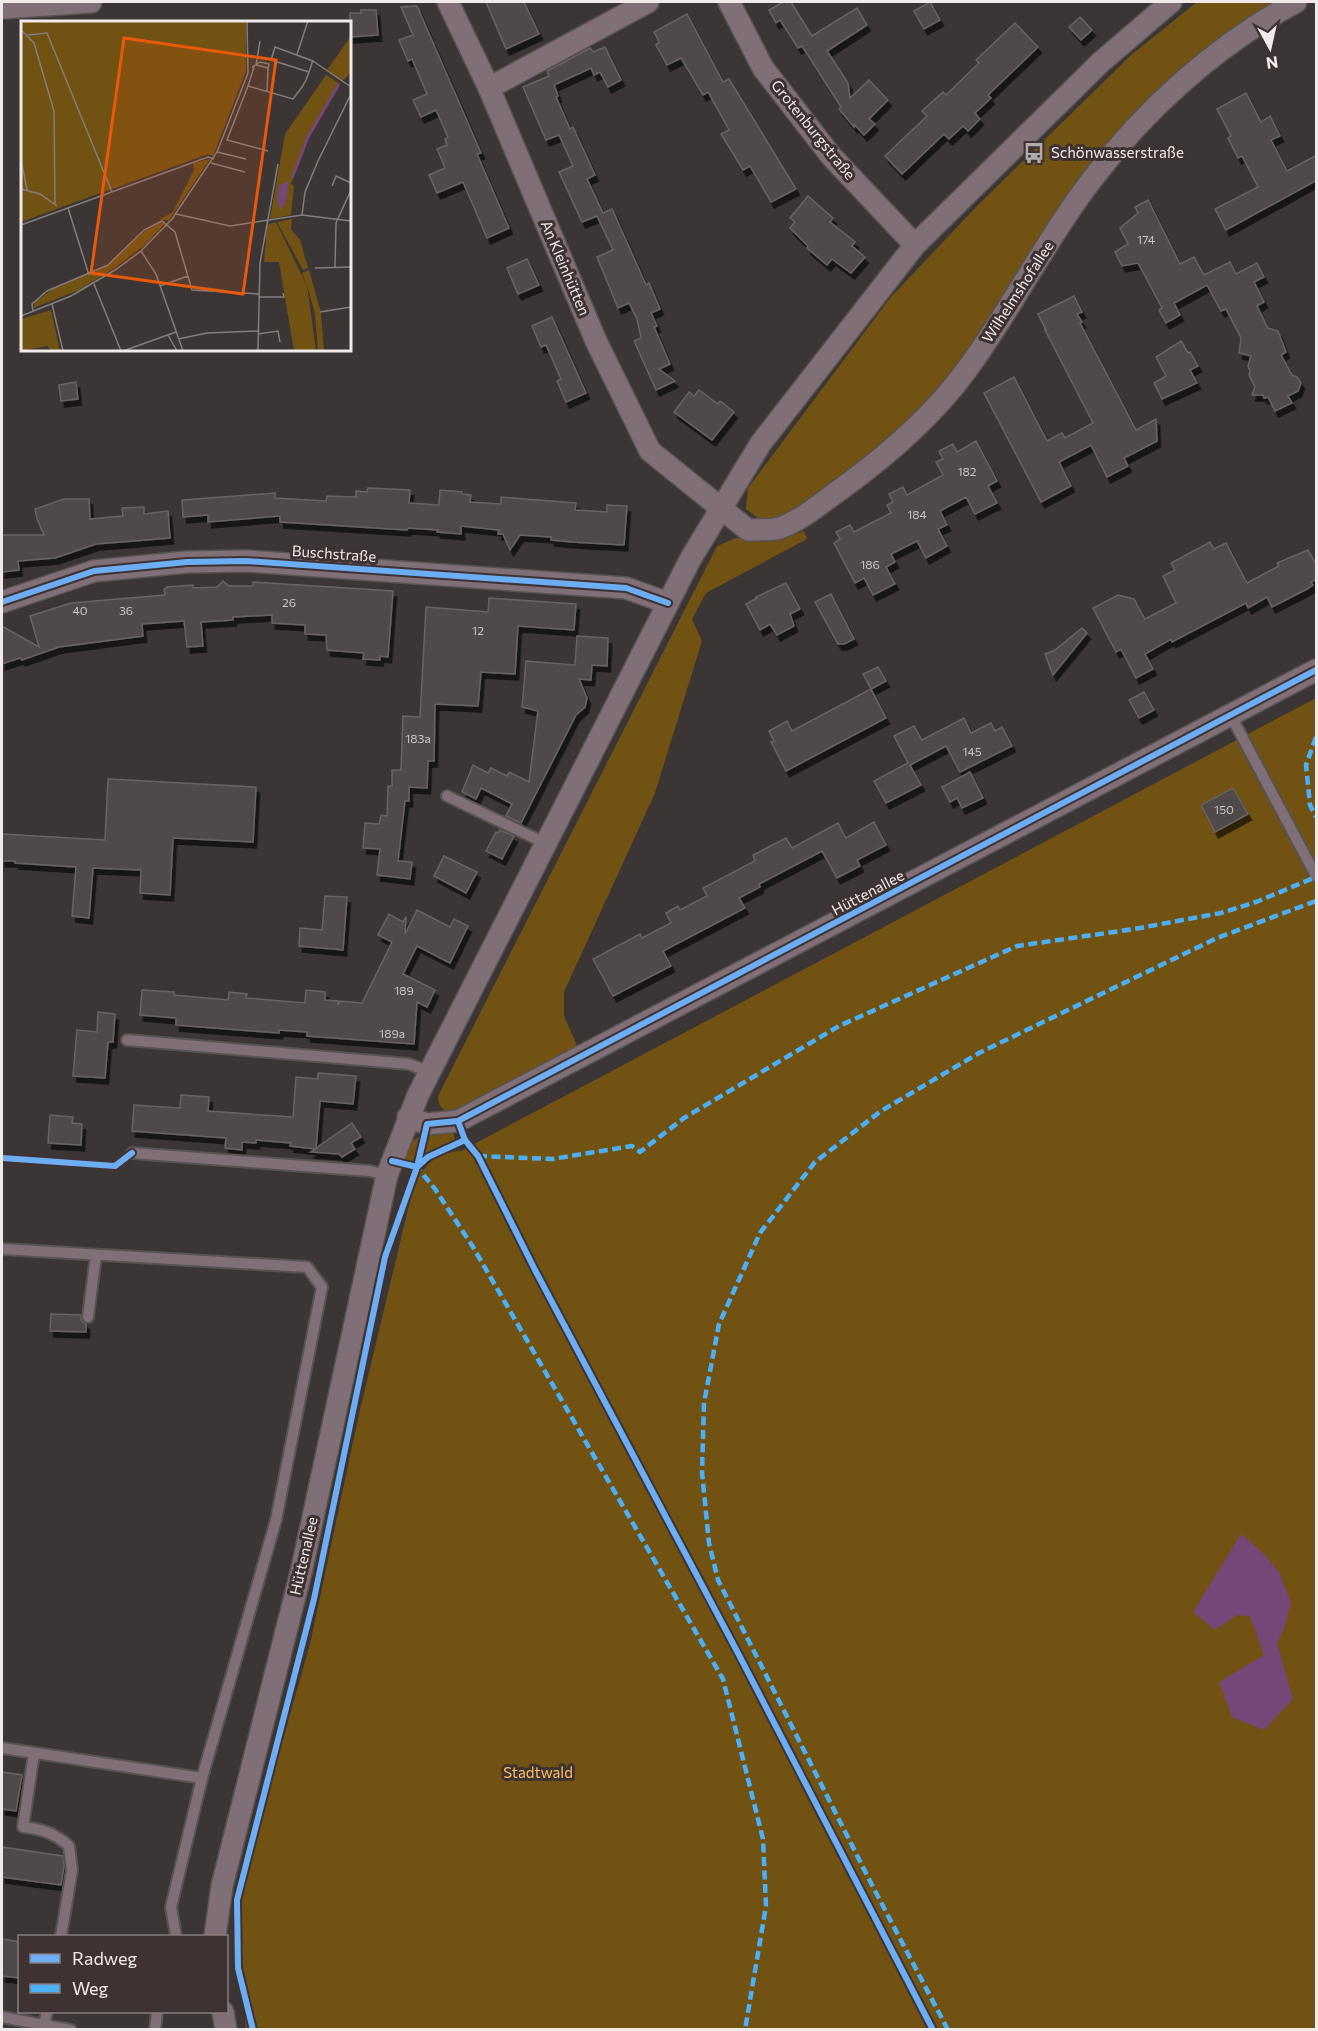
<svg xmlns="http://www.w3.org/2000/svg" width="1318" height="2031" font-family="Commissioner,sans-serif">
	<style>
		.green { fill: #715212 }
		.water { fill: #754678 }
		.building { fill: #504a49; stroke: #686362; stroke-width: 1.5; filter: url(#shadow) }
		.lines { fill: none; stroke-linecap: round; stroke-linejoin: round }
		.service-casing { stroke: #575353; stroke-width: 14 }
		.minor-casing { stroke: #575353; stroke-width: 24 }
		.service { stroke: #806f76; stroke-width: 10 }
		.minor { stroke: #806f76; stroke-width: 21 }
		.quiet { stroke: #4cb0f7; stroke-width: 4.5; stroke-dasharray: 9 4.5; stroke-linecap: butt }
		.cycleway-casing { stroke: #3e3332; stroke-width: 10 }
		.cycleway { stroke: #6dadf4; stroke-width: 6 }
		.labels { text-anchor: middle; stroke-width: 6; stroke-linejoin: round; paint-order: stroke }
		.number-label { font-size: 12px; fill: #cac2c2 }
		.street-label { font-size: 15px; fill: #f2eaea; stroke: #3e3332 }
		.poi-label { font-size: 15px; fill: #f2eaea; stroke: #3e3332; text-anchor: start }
		.park-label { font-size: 15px; fill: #fcc25f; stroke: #3e3332 }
		.inset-river { fill: none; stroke: #754678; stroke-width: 3 }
		.inset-road { fill: none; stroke: #847d7d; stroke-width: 1.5 }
		.view { fill: #e8590c; fill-opacity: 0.15; stroke: #e8590c; stroke-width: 3 }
		.inset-edge { fill: none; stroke: #f2eaea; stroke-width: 3 }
	</style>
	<defs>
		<filter id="shadow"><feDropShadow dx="3.5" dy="6" stdDeviation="0" flood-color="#0009"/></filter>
	</defs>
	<rect width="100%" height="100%" fill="#3b3535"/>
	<g class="green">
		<path d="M1197 2H1281L1175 79 929 403 874 452 812 498 779 519 762 521 746 509 748 488 890 298 978 205 1130 56Z"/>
		<path d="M804 531 807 539 706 593 692 619 702 641 655 793 564 992V1016L579 1050 450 1114C442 1109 438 1106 438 1096L717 546 736 538H763L779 540Z"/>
		<path d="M1316 698V2029L246 2030 240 1957 242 1897 250 1855 310 1644 359 1414 415 1180C430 1162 435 1152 461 1151Z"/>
		<path d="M453 1132 455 1139C445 1146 435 1154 422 1152L428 1134Z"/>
		<path d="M422 1135 414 1161H404L412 1141Z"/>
	</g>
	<path class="water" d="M1241 1534 1262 1552 1279 1572 1291 1602 1284 1629 1277 1643 1293 1699 1264 1730 1232 1717 1219 1682 1264 1655 1250 1616 1237 1615 1215 1630 1193 1612Z"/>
	<g class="building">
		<path d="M486 2H524L539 34 506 49Z"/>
		<path d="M783 2H791L812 36 857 8 867 25 827 51 848 83 850 98 869 80 888 100 869 119 875 124 864 135 854 124V127L839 109 841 107 802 46 798 48 780 20 776 23 769 10Z"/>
		<path d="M930 2 940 20 924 29 914 11Z"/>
		<path d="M417 6 481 153 477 154 509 228 487 238 463 182 437 193 429 175 445 168 437 149 447 145 445 139 448 137 436 110 421 117 413 100 427 94 412 59 408 61 399 40 413 35 401 7Z"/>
		<path d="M361 10H376L378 35 350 37V13H361Z"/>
		<path d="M687 14 723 82 729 79 796 189 771 202 750 166 743 170 721 134 729 130 708 92 703 95 681 58 667 65 656 45 659 42 654 32Z"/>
		<path d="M1080 17 1092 30 1081 40 1069 27Z"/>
		<path d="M1015 23 1038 47 988 95 991 98 975 113 980 119 968 131 963 126 949 139 944 134 902 174 885 156 927 116 922 111 943 92 946 95 979 63 976 60Z"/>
		<path d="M605 47 621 80 608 87 600 72 594 75 591 68 554 85 558 96 556 97 570 129 573 127 595 175 587 179 603 213 612 209 646 285 649 283 660 309 651 313 657 326 654 327 670 364 659 369 675 381 656 390 634 341 641 338 637 319 629 303 618 308 597 257 613 250 597 216 582 222 559 172 573 166 559 135 546 140 523 87 549 76 547 71 590 48 593 52Z"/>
		<path d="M1246 93 1261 122 1270 116 1280 136 1271 140 1287 171 1317 155V180L1226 230 1215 209 1258 187 1242 156 1238 158 1228 138 1231 136 1217 109Z"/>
		<path d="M808 196 833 218 830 222 855 242 852 246 865 257 851 273 832 259 827 265 807 248 808 246 790 228 795 222 790 218Z"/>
		<path d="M1148 200 1180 264 1194 257 1204 275 1230 262 1236 274 1257 263 1264 277 1254 282 1264 302 1257 306 1268 328 1278 331 1286 352 1281 355 1292 375 1297 377 1301 383 1298 391 1288 396 1292 403 1275 411 1268 397 1264 398 1263 395H1252L1255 387 1249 375 1250 371 1248 366 1251 356 1239 353 1241 338 1226 309 1221 311 1207 285 1174 303 1180 315 1166 323 1159 310 1162 308 1138 263 1122 266 1115 252 1128 244 1120 228 1138 213 1135 207Z"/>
		<path d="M527 259 539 285 518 294 507 268Z"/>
		<path d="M1074 296 1082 312 1077 314 1082 322 1080 323 1136 430 1156 419 1157 441 1124 458 1128 466 1107 477 1091 445 1059 462 1071 486 1041 502 984 393 1014 377 1047 441 1062 433 1065 438 1093 423 1045 330H1046L1038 314Z"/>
		<path d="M552 317 586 393 566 402 557 381 561 379 546 345 541 347 532 326Z"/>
		<path d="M1181 341 1188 353 1190 352 1198 366 1190 370 1197 383 1162 399 1154 383 1166 376 1156 357Z"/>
		<path d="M76 382 78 399 61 401 59 385Z"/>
		<path d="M699 390 718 404 720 401 734 412 712 440 674 412 689 392 694 396Z"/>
		<path d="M976 441 997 481 988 486 997 503 975 514 966 497 940 511 947 525 938 529 947 546 926 558 917 541 891 554 895 562 886 567 895 584 873 595 864 578 855 583 834 543 840 539 836 532 850 525 854 532 891 513 887 505 893 502 889 494 903 487 907 495 943 475 936 462 943 459 939 451 953 444 957 452Z"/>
		<path d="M368 488 410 490 409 503 439 505 440 490 462 492V494L471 495 470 502 501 504V497L576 503 575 510 607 512V505L627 506 624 545 572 542 551 540V537L520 535 510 550 503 534H498L499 530 461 526V534L437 532 438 530 408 528 407 530 280 522V516L208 522V515L183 517 182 500 275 493V498L326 501 327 496 356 497V491L367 492Z"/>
		<path d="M64 499H89L90 519 123 516 122 508 144 507V514L168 511 170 538 96 544 55 558 18 561 19 570 2 572V535H44L37 519 35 509Z"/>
		<path d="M1210 542 1214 549 1226 543 1247 583 1279 566 1277 563 1308 550 1317 566V579L1311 582 1313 585 1307 589 1272 607 1267 597 1248 608 1246 603 1172 642 1171 639 1145 654 1153 669 1136 678 1121 649 1116 652 1093 608 1118 595 1134 599 1145 619 1176 603 1163 576 1175 570 1171 563Z"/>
		<path d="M223 581 229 586H253V582L393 591 388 657 380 656V660L363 659 364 653 327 650 326 635 305 634V625L272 623V615L233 617V620L201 622 203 646 187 647 184 621 142 624 143 636 59 647 22 660 20 658 2 664V626L39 647 30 616 71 603 165 595 164 589 167 588V587L193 585V588L217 587Z"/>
		<path d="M786 583 800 609 790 614 794 626 777 635 770 624 760 630 746 604 757 598 756 597Z"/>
		<path d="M831 594 854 639 844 644H838L815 602Z"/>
		<path d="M489 598 576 604 574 630 518 626 515 674 481 672 478 706 435 704 434 761H428L427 788 409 787V801H405L398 861 412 862 410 879 377 875 380 849 363 848 365 823 379 824 381 815 387 816 388 786H392V770H401L403 716 420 717 426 607 488 612Z"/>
		<path d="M1082 628 1087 633 1053 675 1045 654 1055 650Z"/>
		<path d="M577 636 608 638 607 666 592 665 591 680 579 679 587 698 585 707 576 715 521 823 506 816 512 804 481 788 476 799 462 792 473 765 488 773 491 768 507 776 509 772 529 782 538 711 522 707 526 661 575 665Z"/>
		<path d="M878 667 886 681 871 689 886 718 786 771 771 742 774 741 769 731 787 721 792 731 871 689 863 674Z"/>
		<path d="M1144 692 1154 710 1139 718 1129 700Z"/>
		<path d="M964 718 971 733 991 723 995 731 1002 727 1012 746 960 772 946 746 910 765 921 785 886 803 874 781 908 763 894 736 914 726 922 740Z"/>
		<path d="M970 772 983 798 962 808 957 798 950 802 942 787Z"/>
		<path d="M108 779 256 787 253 842 173 838 170 895 140 893 141 870 93 868 89 918 72 916 76 867 15 863V861H2V834L105 840Z"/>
		<path d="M1233 788 1248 814 1215 832 1201 805Z"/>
		<path d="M874 822 886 845 857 860 860 866 837 878 822 851 759 884 760 887 739 898 745 908 663 951 671 966 613 996 593 959 640 934 642 938 671 923 666 913 678 906 680 910 707 896 703 888 755 861 753 855 786 838 792 848 838 823 846 838Z"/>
		<path d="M500 830 514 836 502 859 486 851 496 832 498 833Z"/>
		<path d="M444 856 477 872 466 893 434 876Z"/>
		<path d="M325 896 347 897 343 950 299 946 300 928 322 930Z"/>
		<path d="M417 910 450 927 454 919 468 926 450 963 417 946 403 974 435 990 427 1007 417 1002 414 1044 307 1036V1032L279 1030V1033L176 1025V1018L140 1015 142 990 174 992V995L228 1000 229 992 247 994 246 998 305 1003 306 990 325 992V1000L338 1001V1006L340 1001 362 1003 392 942 378 935 389 914 403 922 406 917 405 934Z"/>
		<path d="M98 1012 115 1014 113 1042H108L105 1078 73 1076 77 1030 97 1032Z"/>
		<path d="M318 1073 356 1076 353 1104 320 1101 316 1148 352 1123 361 1137 351 1143 355 1149 342 1157 339 1154 311 1152 316 1149 290 1146 291 1143 256 1140V1143L242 1142V1150L225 1148 226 1138 132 1131 134 1105 180 1108 181 1095 209 1097 208 1111 293 1117 296 1077 318 1079Z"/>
		<path d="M50 1115 73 1117 72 1123 82 1124 81 1145 48 1143Z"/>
		<path d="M51 1314 81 1315V1320L86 1324V1332L50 1331Z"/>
		<path d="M2 1772 22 1775 16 1811 2 1809Z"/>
		<path d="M2 1847 63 1856 64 1866 61 1885 2 1877Z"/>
		<path d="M2 1939 20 1942V1978L2 1976Z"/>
	</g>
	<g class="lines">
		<defs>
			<g id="service">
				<path d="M1231 716 1316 876"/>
				<path d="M447 796 545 843"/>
				<path d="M127 1040 409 1064 429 1072"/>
				<path d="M132 1153 370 1171 387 1175"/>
				<path d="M2 1249 307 1267 322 1287 276 1520 202 1778"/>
				<path d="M88 1317 96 1255"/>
				<path d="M2 1748 202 1778 171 1907 176 1936"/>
				<path d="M34 1753 23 1827C42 1829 54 1833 69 1846L72 1870 61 1936"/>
				<path d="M47 2012 44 2025 71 2030"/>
				<path d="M2 2017 44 2025V2030"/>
				<path d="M155 2030 157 2012"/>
			</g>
			<g id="minor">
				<path d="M448 2 489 88 596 341 650 451 748 530C758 529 771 531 780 528 802 520 822 502 841 489 888 455 934 415 968 368 1012 308 1045 241 1090 182 1145 109 1216 45 1296 2"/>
				<path d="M729 2 763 68 831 156 915 245"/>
				<path d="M2 8 91 2"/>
				<path d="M489 88 648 2"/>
				<path d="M2 602 94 571 187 562 246 561 626 588 668 603"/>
				<path d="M408 1117 427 1124 458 1121 1316 670"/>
				<path d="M215 1936 222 1886 302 1568 387 1175 418 1095 691 558 761 443 915 245 1101 62 1171 2"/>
				<path d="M223 2012 226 2030"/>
			</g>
		</defs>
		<use href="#service" class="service-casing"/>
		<use href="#minor" class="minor-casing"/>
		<use href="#service" class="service"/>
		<use href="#minor" class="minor"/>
		<g class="quiet">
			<path d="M1316 737 1306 765 1310 805 1316 817"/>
			<path d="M478 1156 552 1159 632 1146 640 1152 684 1118 839 1026 1017 946 1134 929 1221 913 1256 902 1316 877"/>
			<path d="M414 1166 417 1167 435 1189 473 1247 723 1679 763 1839 766 1906 745 2030"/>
			<path d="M948 2030 873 1887 718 1580 709 1543 702 1472 704 1403 719 1324 760 1233 815 1162 881 1111 979 1053 1217 938 1316 901"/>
		</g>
		<defs>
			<g id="cycleway">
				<path d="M2 602 94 571 187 562 246 561 626 588 668 603"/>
				<path d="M458 1121 465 1140 478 1156 535 1270 739 1655 933 2030"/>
				<path d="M2 1158 115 1166 132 1153"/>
				<path d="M392 1161 417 1167 428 1157 465 1140"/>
				<path d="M253 2030 238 1968 237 1900 314 1599 385 1257 417 1167 427 1124 458 1121 1316 670"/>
			</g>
		</defs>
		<use href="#cycleway" class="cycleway-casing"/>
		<use href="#cycleway" class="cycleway"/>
	</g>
	<defs>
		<symbol id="bus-bare" viewBox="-9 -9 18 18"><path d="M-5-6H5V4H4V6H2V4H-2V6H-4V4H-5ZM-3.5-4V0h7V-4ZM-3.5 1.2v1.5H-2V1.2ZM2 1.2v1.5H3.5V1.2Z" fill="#b2abab" stroke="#3e3332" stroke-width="2.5" paint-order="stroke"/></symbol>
	</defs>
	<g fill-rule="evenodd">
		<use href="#bus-bare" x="1019" y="138" width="30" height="30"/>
	</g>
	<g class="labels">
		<g class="number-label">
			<text x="1146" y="244">174</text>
			<text x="967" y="476">182</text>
			<text x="917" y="519">184</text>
			<text x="870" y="569">186</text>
			<text x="289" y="607">26</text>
			<text x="80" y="615">40</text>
			<text x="126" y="615">36</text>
			<text x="478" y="635">12</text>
			<text x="418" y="743">183a</text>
			<text x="972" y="756">145</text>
			<text x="1224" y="814">150</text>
			<text x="404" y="995">189</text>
			<text x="392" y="1038">189a</text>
		</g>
		<g class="street-label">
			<text transform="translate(813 130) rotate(51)" y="5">Grotenburgstraße</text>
			<text transform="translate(565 268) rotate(67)" y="5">An Kleinhütten</text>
			<text transform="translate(1018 292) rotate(-57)" y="5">Wilhelmshofallee</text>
			<text transform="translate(334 554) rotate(4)" y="5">Buschstraße</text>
			<text transform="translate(868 893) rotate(-28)" y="5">Hüttenallee</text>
			<text transform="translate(304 1556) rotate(-77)" y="5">Hüttenallee</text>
		</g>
		<g class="poi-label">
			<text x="1051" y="158">Schönwasserstraße</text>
		</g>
		<g class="park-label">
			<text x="538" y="1778">Stadtwald</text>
		</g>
	</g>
	<g transform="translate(21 21)">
		<rect width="330" height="330" fill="#3b3535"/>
		<path d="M0 0H225V50L192 135 187 133 0 201ZM330 15V51L322 60 306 49ZM305 54 318 62 287 117 270 163 273 165 270 194 249 198 264 113ZM189 138 148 199H138L152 191 173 149 172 142ZM271 198 270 208 279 219 287 247 282 249 256 201ZM140 201 144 202 124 224 92 248 58 269 12 287 14 281 32 268 87 245 121 212ZM255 201 285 263 281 252 288 249 300 292 303 330H297L294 293 286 264 295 330H273L258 241H243L246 204ZM30 289 39 330H30L26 325 0 330V298Z" fill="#715212"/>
		<path d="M268 160 264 183 259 188 256 179 258 164Z" fill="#754678"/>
		<path class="inset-river" d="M271 157 287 116 318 63"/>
		<path class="inset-road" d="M0 9 13 22 33 90 34 183M7 14 26 12 91 171M276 33 287 0M292 40 330 66M239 41 248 43 247 47 235 44ZM231 46 235 44 239 20M233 46 227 65 272 78 281 66 285 59 288 51 291 42 292 40 254 26 250 39 288 51M227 65 206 119 247 130M246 70 247 47M196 131 225 138M0 138 6 169M190 142 224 151M311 165 315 155 330 162M0 168 19 173 36 185M47 187 68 254M155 193 209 205 281 194 330 200M281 194 284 171 297 140 330 73M0 204 187 136 193 138M120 230 135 253 162 330M314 246 315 202 330 169M294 247 330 246M73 263 100 330M139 265 167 255M238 276H263L262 272M31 283 42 330M12 291 11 283 26 270 87 244 123 209 141 200 154 211 171 269 238 273M299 291 330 286M0 295 50 275 94 249 120 230 151 198 196 131 227 52 226 0M237 313 257 310 259 321M147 314 156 330M157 318 186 312 237 310M102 330 155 311M237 330 239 242 257 143"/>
		<path class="view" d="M103 17 255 39 222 273 70 252Z"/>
		<rect width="330" height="330" class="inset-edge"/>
	</g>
	<rect width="1318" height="2031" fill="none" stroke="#f2eaea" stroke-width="6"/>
	<rect x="18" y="1935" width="210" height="78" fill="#3e3332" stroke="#867c7c" stroke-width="1.5"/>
	<rect x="30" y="1954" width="30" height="9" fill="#6dadf4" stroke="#867c7c" stroke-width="1.5"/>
	<text x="72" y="1965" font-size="18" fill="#f2eaea">Radweg</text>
	<rect x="30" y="1984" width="30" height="9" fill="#4cb0f7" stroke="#867c7c" stroke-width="1.5"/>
	<text x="72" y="1995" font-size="18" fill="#f2eaea">Weg</text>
	<g transform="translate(1270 48) rotate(172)" stroke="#3e3332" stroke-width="4.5" paint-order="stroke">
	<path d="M0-4.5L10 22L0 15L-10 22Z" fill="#f2eaea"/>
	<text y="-9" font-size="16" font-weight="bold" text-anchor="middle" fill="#f2eaea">N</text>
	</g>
</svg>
